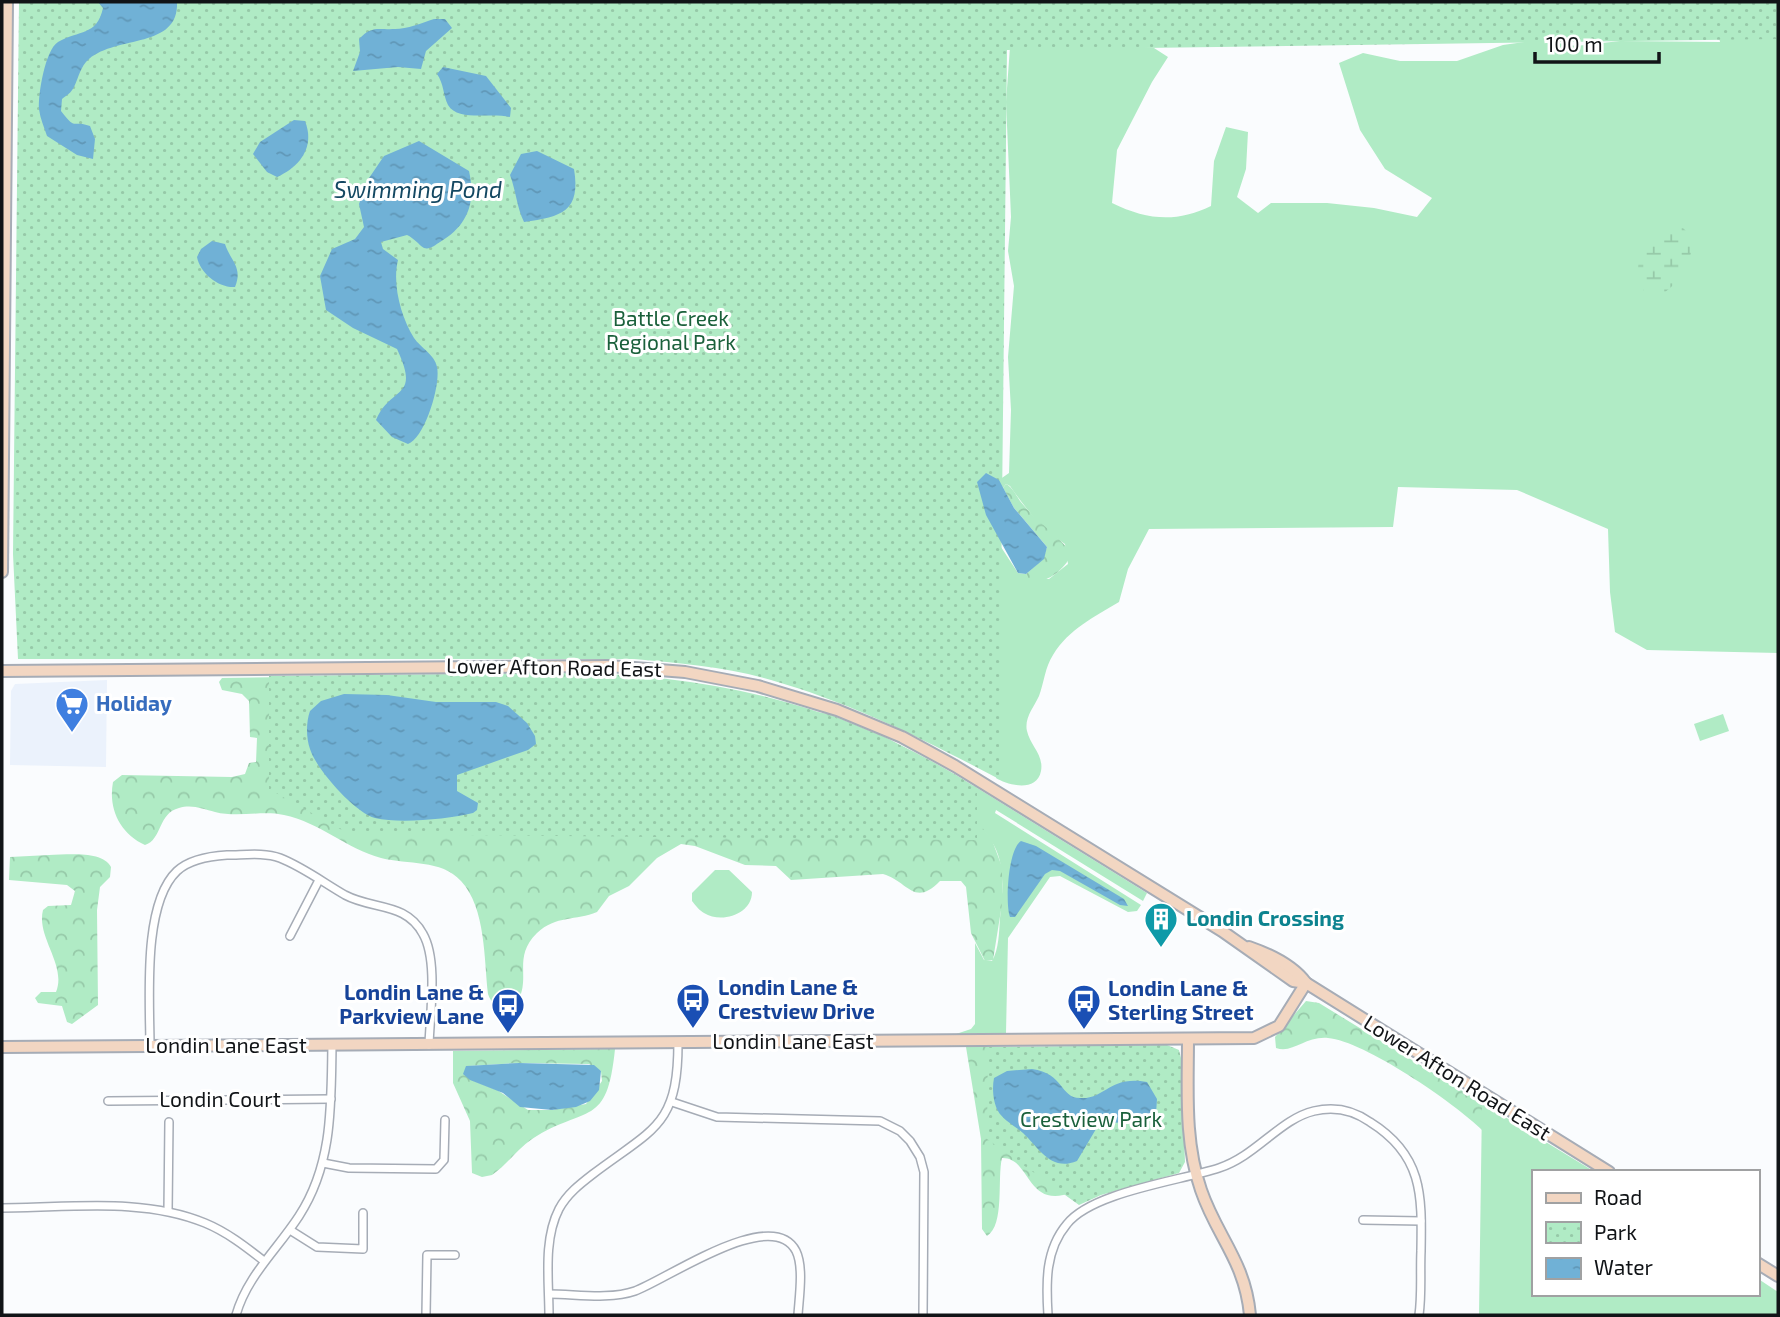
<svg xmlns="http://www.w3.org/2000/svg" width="1780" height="1317" font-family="'Exo 2',sans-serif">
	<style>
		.built { fill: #ebf2fc }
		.green { fill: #b0ebc5 }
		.forest { fill: url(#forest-crowns); fill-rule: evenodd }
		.wetland { fill: url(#wetland-marsh) }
		.park { fill: url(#park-dots) }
		.water { fill: url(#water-ripples) }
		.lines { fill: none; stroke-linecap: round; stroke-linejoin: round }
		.street-casing { stroke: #a6acb6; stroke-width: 10 }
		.secondary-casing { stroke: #a6acb6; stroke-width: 14 }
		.street { stroke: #fff; stroke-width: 7 }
		.secondary { stroke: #f2d6c2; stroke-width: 10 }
		.labels { text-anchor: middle; stroke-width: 6; stroke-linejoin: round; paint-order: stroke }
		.park-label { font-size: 21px; fill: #1a603b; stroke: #fff }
		.street-label { font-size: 21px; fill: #111417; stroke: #fff }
		.shop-label { font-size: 21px; font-weight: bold; fill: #366cbe; stroke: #fff; text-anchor: start }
		.culture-label { font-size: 21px; font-weight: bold; fill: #0d838f; stroke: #fff; text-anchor: start }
		.transit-label { font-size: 21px; font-weight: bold; fill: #164399; stroke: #fff; text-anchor: start }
		.water-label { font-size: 23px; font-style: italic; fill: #144862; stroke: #fff }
	</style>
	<defs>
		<pattern id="forest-crowns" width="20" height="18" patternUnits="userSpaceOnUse" patternTransform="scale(1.75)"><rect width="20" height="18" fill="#b0ebc5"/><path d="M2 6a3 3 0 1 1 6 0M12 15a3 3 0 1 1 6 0" fill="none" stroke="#96c9a8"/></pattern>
		<pattern id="wetland-marsh" width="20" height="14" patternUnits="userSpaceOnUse" patternTransform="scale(1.75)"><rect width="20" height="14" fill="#b0ebc5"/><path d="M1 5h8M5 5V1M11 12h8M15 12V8" fill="none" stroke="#96c9a8"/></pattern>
		<pattern id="park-dots" width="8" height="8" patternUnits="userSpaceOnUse" patternTransform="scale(1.75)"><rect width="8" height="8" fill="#b0ebc5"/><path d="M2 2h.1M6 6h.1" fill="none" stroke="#96c9a8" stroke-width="1.8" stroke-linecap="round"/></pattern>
		<pattern id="water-ripples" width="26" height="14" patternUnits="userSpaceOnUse" patternTransform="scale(1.75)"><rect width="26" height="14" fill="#70b1d6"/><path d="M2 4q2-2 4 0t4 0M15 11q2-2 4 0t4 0" fill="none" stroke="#6097b7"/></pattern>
	</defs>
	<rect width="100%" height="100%" fill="#fafcfe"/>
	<path class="built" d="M107 680 106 767 10 765 11 691 15 684Z"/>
	<g class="green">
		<path d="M1778 2V653L1647 650 1615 632 1610 592 1608 529 1517 490 1398 487 1393 527 1149 529 1128 569 1119 602C1094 617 1069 629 1053 655 1045 667 1044 683 1039 696 1034 707 1024 718 1027 731 1030 745 1044 755 1041 771 1037 793 1007 785 996 778L1001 547 1018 573 1026 574 1029 579H1049L1068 564 1065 544C1043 530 1025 508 1010 486L1006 484 1003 488 999 480 1009 473 1011 410 1008 357 1014 286 1008 251 1011 217 1006 102 1010 47 1066 43 1154 48 1168 57 1152 82 1117 150 1112 203C1147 220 1176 223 1211 206L1214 161 1226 127 1248 132 1246 169 1237 197 1258 213 1271 203H1327L1374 208 1417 217 1432 198 1385 169 1360 130 1339 63 1363 53 1400 61H1457L1503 45 1539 40 1576 46 1620 41 1720 42 1717 27Z"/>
		<path d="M1723 714 1729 731 1700 741 1694 724Z"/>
		<path d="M974 786 1147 893 1143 901 996 810 995 813 1141 905 1137 911 1128 912 1060 876 1050 877 1008 938 1006 1033 956 1034 971 1029 975 1024V943L984 960 992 961C999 949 999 932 1000 918 1007 855 1000 839 950 801Z"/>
		<path d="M715 870H729L752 892C752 914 722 924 704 913 700 911 695 905 692 901V893Z"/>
		<path d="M1482 1103 1595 1172H1533V1294H1757V1278L1778 1292V1315H1479Z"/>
	</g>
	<g class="forest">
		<path d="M1006 484C1013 488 1016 495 1020 501 1036 521 1056 534 1072 553 1066 568 1046 587 1028 579L1026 574 1043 559 1047 547 1014 508 1003 488Z"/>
		<path d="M563 673 829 714 887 738 962 779 977 821 992 840 1002 867V904L993 960 985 961 971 933 966 887 961 881H940C914 908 908 881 883 874L791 880 776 866 745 865 695 846 681 844 657 858 629 886 609 896 597 912C576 921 556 915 537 933 513 957 530 975 519 999 512 1017 492 1008 488 994 484 960 486 908 461 881 441 859 408 865 381 858 347 849 319 822 284 815 262 810 238 818 215 812 203 809 192 804 179 808 158 813 162 840 145 845 120 833 108 809 113 782L122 775 232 777 245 774 249 763 256 762 257 738 250 737 249 701 242 694 222 690 219 682 222 678Z"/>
		<path d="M49 855C66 855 102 850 111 867L110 877 100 887 97 910 98 1005 72 1024 67 1022 62 1006 38 1003 35 998 41 992H56C67 965 36 937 43 910L48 906 71 905 75 891 67 885 9 880 10 857Z"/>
		<path d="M1306 1001 1319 1003 1482 1103V1130C1455 1103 1364 1041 1328 1038 1305 1036 1293 1054 1276 1048L1275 1037Z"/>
		<path d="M966 1047H997L1073 1192C1026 1211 1031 1157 1002 1158 997 1178 1005 1225 987 1236L982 1229 981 1139Z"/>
		<path d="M615 1049C607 1129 587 1104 532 1139 517 1149 507 1165 492 1175L482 1177 472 1173 470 1121 453 1083V1051ZM519 1063 589 1064 601 1071 602 1081 586 1104 552 1110H528L497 1090 474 1081 469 1066Z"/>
	</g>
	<path class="wetland" d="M1680 225 1691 236C1693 266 1684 278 1660 296L1644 292C1642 285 1639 277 1638 270 1638 248 1659 226 1680 225Z"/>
	<g class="park">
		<path d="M19 2H1778V39L1007 50 999 779C925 740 852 703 771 680 727 667 680 663 634 659H18L13 554Z"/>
		<path d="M563 673C712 673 851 707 977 788V840L349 834 269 789V676Z"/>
		<path d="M1167 1045 1179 1050 1181 1058 1185 1162 1179 1173 1101 1195 1079 1205 987 1139 988 1047Z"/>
	</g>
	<g class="water">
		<path d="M98 2H177C179 49 117 35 89 59 80 67 79 77 74 87 71 93 67 95 62 99L61 111C77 132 72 119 90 126L95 139 93 159 77 155 47 136C44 127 40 118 39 109 38 95 45 50 58 42 79 30 97 36 103 8Z"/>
		<path d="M434 19H445L452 28 426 51 421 69 398 67 353 71 360 52 359 39C372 25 378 30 395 29 407 29 422 23 434 19Z"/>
		<path d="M443 67 486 76 511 108 510 117C490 112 458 122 448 105 443 95 444 84 437 74Z"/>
		<path d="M294 120 305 121C315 146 301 166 277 177L267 172 253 154 260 142Z"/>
		<path d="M419 141 469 171C476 203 468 225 440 242 435 245 430 250 424 248 419 245 414 238 407 235L381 242 383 249 398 260C392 284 401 317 414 338 421 348 435 355 437 367 441 384 425 438 408 444L392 437 376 420C391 385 421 400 397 349L353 328 326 310 320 276 332 249 355 239 364 227 359 204 367 181 384 156Z"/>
		<path d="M537 151 574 169C581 211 562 217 524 222 517 208 516 191 510 175L521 154Z"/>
		<path d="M212 241 225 244C231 262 243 267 235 287 218 288 200 273 197 257L201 249Z"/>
		<path d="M986 473 999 480 1014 508 1047 547 1044 559 1026 574 1018 573 986 515 977 482Z"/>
		<path d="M344 694 387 695 436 702H496L508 706 527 723 535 736 536 744 528 750 457 775V791L478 803 477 810 473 813C448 819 400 824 375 818 355 813 316 769 310 749 306 738 306 722 310 711L321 701Z"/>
		<path d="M1021 841 1036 846 1124 899 1128 906 1120 905 1060 871 1052 870 1045 874 1015 917H1010C1005 904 1008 849 1021 841Z"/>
		<path d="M519 1063 594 1065 601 1071 599 1090 590 1101 576 1107 552 1110 520 1107 503 1093 470 1080 463 1074 466 1066Z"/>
		<path d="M1032 1069C1064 1073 1060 1098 1080 1098 1105 1100 1109 1075 1147 1082L1157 1099 1156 1114 1140 1121 1099 1124 1077 1161C1051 1172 1039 1148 1023 1133 1015 1126 1003 1120 998 1111 993 1102 992 1088 994 1078L1007 1071Z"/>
	</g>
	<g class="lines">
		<defs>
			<g id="street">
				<path d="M290 936 319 880"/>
				<path d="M150 1047C150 1001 142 904 177 871 190 859 210 856 227 855 244 855 264 852 280 858 303 867 324 883 345 895 373 910 406 902 423 934 438 960 430 1014 429 1045"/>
				<path d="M108 1101 331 1099"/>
				<path d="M672 1102 717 1117 880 1121 900 1131 910 1141 920 1157 924 1172 923 1315"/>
				<path d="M323 1163 349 1168 436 1169 444 1160 445 1120"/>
				<path d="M2 1208C68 1208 143 1197 205 1223 227 1232 246 1247 264 1261"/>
				<path d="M168 1211 169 1122"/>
				<path d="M1363 1220 1421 1221"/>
				<path d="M290 1230 317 1247 363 1249V1213"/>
				<path d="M549 1294C576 1294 609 1300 635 1291 666 1280 772 1205 796 1251 804 1267 799 1298 798 1315"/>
				<path d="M236 1315C247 1276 277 1250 299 1216 333 1164 331 1105 332 1045"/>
				<path d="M426 1315 427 1255H455"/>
				<path d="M549 1315C549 1281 543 1240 559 1209 567 1194 580 1184 593 1174 654 1128 678 1126 678 1043"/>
				<path d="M1048 1315C1046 1283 1045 1250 1067 1224 1092 1192 1179 1181 1219 1168 1256 1156 1280 1119 1314 1111 1335 1106 1353 1110 1370 1122 1423 1155 1422 1195 1421 1251 1420 1273 1422 1294 1419 1315"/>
			</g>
			<g id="secondary">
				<path d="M2 572 7 2"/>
				<path d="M2 671 609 666 685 672 758 686 837 710 902 737 955 766 1222 931 1293 981 1306 983"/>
				<path d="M1249 947C1269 954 1293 965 1306 983L1609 1172"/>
				<path d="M1188 1039C1188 1090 1184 1141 1201 1190 1217 1237 1245 1261 1250 1315"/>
				<path d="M2 1047 1254 1038 1279 1026 1306 983"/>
				<path d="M1757 1263 1778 1276"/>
			</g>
		</defs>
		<use href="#street" class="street-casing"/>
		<use href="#secondary" class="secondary-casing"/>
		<use href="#street" class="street"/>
		<use href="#secondary" class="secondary"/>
	</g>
	<defs>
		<symbol id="supermarket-pin" viewBox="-11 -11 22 30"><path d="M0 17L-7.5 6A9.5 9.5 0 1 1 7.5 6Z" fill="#3f7fe0" stroke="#fff"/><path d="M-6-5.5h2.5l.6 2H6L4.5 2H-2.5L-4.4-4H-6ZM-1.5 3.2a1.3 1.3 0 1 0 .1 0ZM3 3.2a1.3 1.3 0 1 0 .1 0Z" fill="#fff"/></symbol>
		<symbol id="building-pin" viewBox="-11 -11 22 30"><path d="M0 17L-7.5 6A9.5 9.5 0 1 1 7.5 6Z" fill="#0f9aa8" stroke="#fff"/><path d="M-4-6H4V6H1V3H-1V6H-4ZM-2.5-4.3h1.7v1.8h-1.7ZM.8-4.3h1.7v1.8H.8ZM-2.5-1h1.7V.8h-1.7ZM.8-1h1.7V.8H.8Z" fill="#fff"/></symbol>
		<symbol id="bus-pin" viewBox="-11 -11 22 30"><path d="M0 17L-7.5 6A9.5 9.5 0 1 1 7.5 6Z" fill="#1a4fb4" stroke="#fff"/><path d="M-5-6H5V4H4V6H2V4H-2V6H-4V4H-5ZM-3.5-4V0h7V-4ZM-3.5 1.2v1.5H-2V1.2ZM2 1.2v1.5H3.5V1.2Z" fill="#fff"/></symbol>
	</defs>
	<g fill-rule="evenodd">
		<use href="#supermarket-pin" x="53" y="685" width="38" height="52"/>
		<use href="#building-pin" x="1142" y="900" width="38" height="52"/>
		<use href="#bus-pin" x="674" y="981" width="38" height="52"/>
		<use href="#bus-pin" x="1065" y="982" width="38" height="52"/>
		<use href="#bus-pin" x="489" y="986" width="38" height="52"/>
	</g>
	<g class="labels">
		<g class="park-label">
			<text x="671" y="326">Battle Creek<tspan x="671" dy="24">Regional Park</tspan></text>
			<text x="1091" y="1127">Crestview Park</text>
		</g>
		<g class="street-label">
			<text transform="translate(554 668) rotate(1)" y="7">Lower Afton Road East</text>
			<text x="793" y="1049">Londin Lane East</text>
			<text x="226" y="1053">Londin Lane East</text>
			<text transform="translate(1457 1078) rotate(32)" y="7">Lower Afton Road East</text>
			<text x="220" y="1107">Londin Court</text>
		</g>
		<g class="shop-label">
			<text x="96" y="711">Holiday</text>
		</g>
		<g class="culture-label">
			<text x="1186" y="926">Londin Crossing</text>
		</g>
		<g class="transit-label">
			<text x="718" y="995">Londin Lane &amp;<tspan x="718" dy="24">Crestview Drive</tspan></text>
			<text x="1108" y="996">Londin Lane &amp;<tspan x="1108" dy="24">Sterling Street</tspan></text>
			<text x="484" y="1000" text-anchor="end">Londin Lane &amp;<tspan x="484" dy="24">Parkview Lane</tspan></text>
		</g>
		<g class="water-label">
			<text x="418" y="198">Swimming Pond</text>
		</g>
	</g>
	<rect width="1780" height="1317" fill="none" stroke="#111417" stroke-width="7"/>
	<rect x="1532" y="1170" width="228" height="126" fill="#ffffff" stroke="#a0a1a2" stroke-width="2"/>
	<rect x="1546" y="1193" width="35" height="10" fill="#f2d6c2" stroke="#a0a1a2" stroke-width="2"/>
	<text x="1594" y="1205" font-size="21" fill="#111417">Road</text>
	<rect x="1546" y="1222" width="35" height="21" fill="url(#park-dots)" stroke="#a0a1a2" stroke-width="2"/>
	<text x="1594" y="1240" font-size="21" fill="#111417">Park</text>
	<rect x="1546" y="1258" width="35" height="21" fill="url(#water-ripples)" stroke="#a0a1a2" stroke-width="2"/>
	<text x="1594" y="1275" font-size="21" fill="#111417">Water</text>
	<path d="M1535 52v10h124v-10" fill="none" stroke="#111417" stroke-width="3.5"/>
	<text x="1546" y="52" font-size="21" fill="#111417" stroke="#ffffff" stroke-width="5" paint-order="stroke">100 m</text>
</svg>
